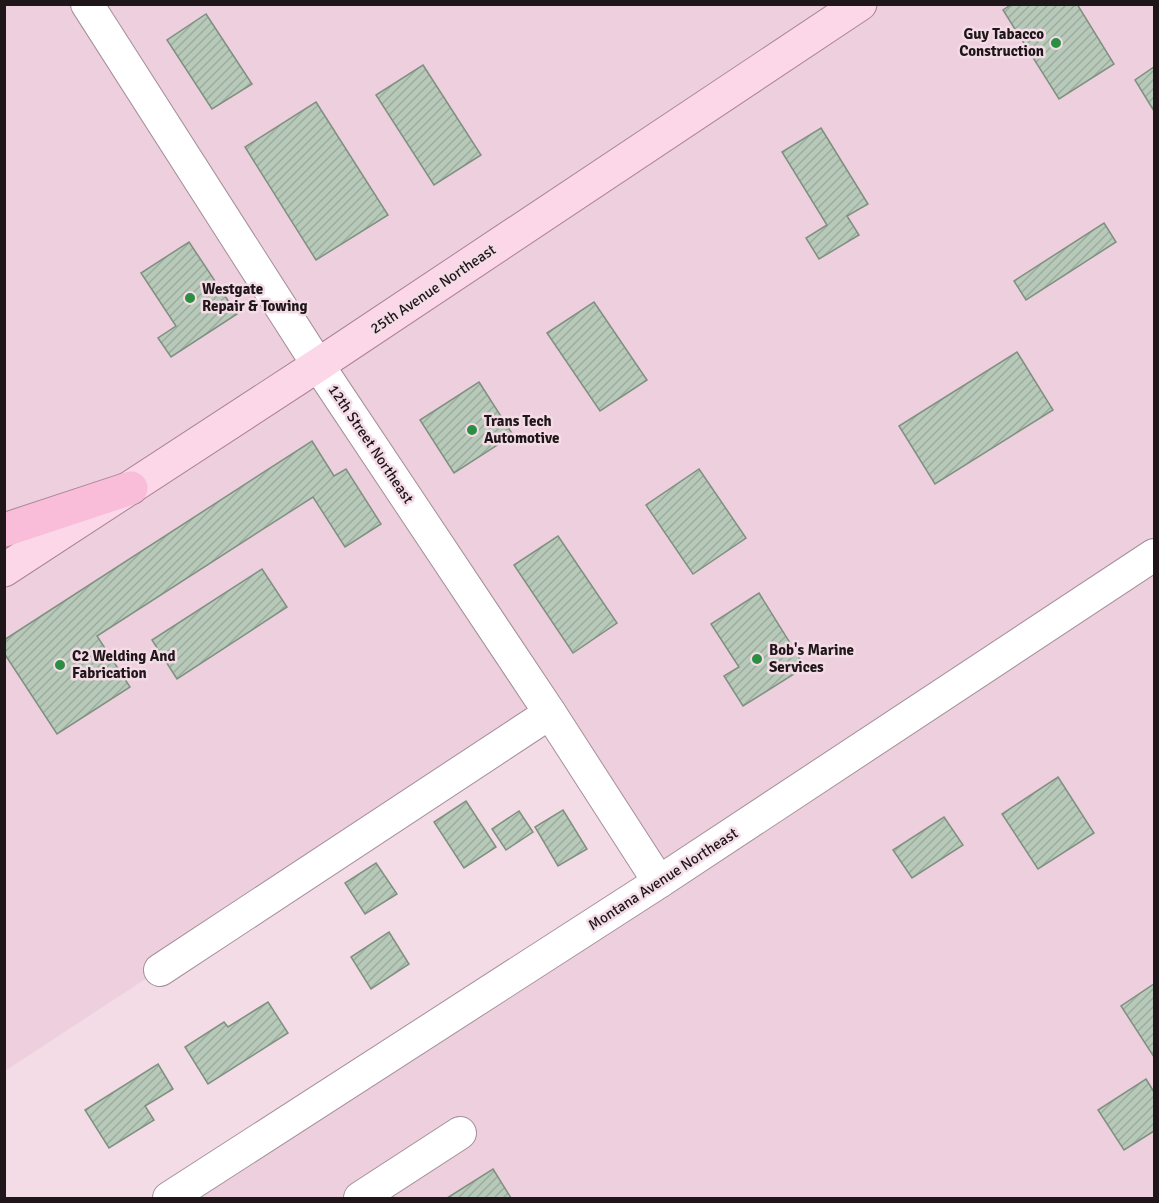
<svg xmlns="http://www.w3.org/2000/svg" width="1159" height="1203" font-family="Signika,sans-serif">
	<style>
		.built { fill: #eecfdd }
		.building { fill: url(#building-hatch); stroke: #7f9080; stroke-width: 1.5 }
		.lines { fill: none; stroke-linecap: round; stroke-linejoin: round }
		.minor-casing { stroke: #a58f99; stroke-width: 34 }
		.major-casing { stroke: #ac8396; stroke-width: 35 }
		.highway-casing { stroke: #ac8396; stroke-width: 35 }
		.minor { stroke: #fff; stroke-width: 32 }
		.major { stroke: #fbd7e8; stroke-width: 33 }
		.highway { stroke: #f9bdd9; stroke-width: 33 }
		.poi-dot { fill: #2c8e42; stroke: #f4dce6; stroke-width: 2 }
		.labels { text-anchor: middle; stroke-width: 5; stroke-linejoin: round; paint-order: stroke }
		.poi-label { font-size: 15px; font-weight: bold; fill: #1e1619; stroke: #f4dce6; text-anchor: start }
		.street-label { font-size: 15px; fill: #1e1619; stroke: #f4dce6 }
	</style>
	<defs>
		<pattern id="building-hatch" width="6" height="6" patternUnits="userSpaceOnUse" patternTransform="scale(1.5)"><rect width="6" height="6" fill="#b7c9b9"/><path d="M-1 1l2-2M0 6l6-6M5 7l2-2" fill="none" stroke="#9dac9e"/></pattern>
	</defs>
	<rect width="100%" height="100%" fill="#f4dce6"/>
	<path class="built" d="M5 5H1154V1198H169L658 883 550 714 5 1071Z"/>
	<g class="building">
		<path d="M1012 4H1077L1114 64 1059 99 1003 10Z"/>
		<path d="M206 14 252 84 212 109 167 40Z"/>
		<path d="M423 65 481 155 434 185 376 95Z"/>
		<path d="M1154 67V111L1135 80Z"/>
		<path d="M316 102 388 215 316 260 245 147Z"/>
		<path d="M821 128 868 204 847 216 859 235 819 259 806 238 827 225 782 152Z"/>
		<path d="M1104 223 1116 242 1026 300 1014 281Z"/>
		<path d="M189 242 237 314 171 357 158 338 176 326 141 273Z"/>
		<path d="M594 302 647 380 600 411 547 333Z"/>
		<path d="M1017 352 1053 410 935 484 899 426Z"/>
		<path d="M479 382 513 435 454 473 420 420Z"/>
		<path d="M312 441 334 476 346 469 381 524 345 547 313 497 97 636 130 687 57 734 4 653V640Z"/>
		<path d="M699 469 746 538 693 574 646 505Z"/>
		<path d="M558 536 617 623 573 653 514 565Z"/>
		<path d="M262 569 287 607 177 679 152 640Z"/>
		<path d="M759 593 805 667 743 706 724 676 739 667 711 624Z"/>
		<path d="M1058 777 1094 833 1038 869 1002 814Z"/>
		<path d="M466 801 496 847 464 868 434 822Z"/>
		<path d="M563 810 587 849 558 866 535 827Z"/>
		<path d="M519 811 533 832 506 850 492 829Z"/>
		<path d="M944 817 963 845 912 878 893 850Z"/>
		<path d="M376 863 397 894 365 914 345 883Z"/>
		<path d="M389 932 409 964 371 989 351 957Z"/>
		<path d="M1154 984V1057L1121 1006Z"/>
		<path d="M268 1002 288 1033 208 1084 185 1047 224 1022 228 1027Z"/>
		<path d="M158 1064 173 1089 145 1106 154 1120 109 1148 85 1110Z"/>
		<path d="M1146 1079 1154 1092V1131L1124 1150 1098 1110Z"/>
		<path d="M493 1169 511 1198H447Z"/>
	</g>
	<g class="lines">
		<defs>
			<g id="minor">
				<path d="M87 4 318 365 550 713 659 882"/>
				<path d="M160 970 550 713"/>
				<path d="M169 1198 659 882 1154 555"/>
				<path d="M360 1198 460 1133"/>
			</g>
			<path id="major" d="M4 570 318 365 860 4"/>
			<path id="highway" d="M4 530 131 488"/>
		</defs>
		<use href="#minor" class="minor-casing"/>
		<use href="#major" class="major-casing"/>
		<use href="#highway" class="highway-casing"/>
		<use href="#minor" class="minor"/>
		<use href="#major" class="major"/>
		<use href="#highway" class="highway"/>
	</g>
	<g class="poi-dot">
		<circle cx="1056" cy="43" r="6"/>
		<circle cx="190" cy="298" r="6"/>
		<circle cx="472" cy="430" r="6"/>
		<circle cx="757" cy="659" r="6"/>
		<circle cx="60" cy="665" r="6"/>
	</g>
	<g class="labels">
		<g class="poi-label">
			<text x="1044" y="39" text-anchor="end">Guy Tabacco<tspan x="1044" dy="17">Construction</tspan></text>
			<text x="202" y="294">Westgate<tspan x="202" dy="17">Repair &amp; Towing</tspan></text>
			<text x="484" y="426">Trans Tech<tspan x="484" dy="17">Automotive</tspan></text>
			<text x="769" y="655">Bob's Marine<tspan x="769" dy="17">Services</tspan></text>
			<text x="72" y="661">C2 Welding And<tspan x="72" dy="17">Fabrication</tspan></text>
		</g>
		<g class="street-label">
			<text transform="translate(433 289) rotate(-34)" y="5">25th Avenue Northeast</text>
			<text transform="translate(371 444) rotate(56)" y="5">12th Street Northeast</text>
			<text transform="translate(663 879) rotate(-33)" y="5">Montana Avenue Northeast</text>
		</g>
	</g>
	<rect width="1159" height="1203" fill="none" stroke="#1e1619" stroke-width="12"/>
</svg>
